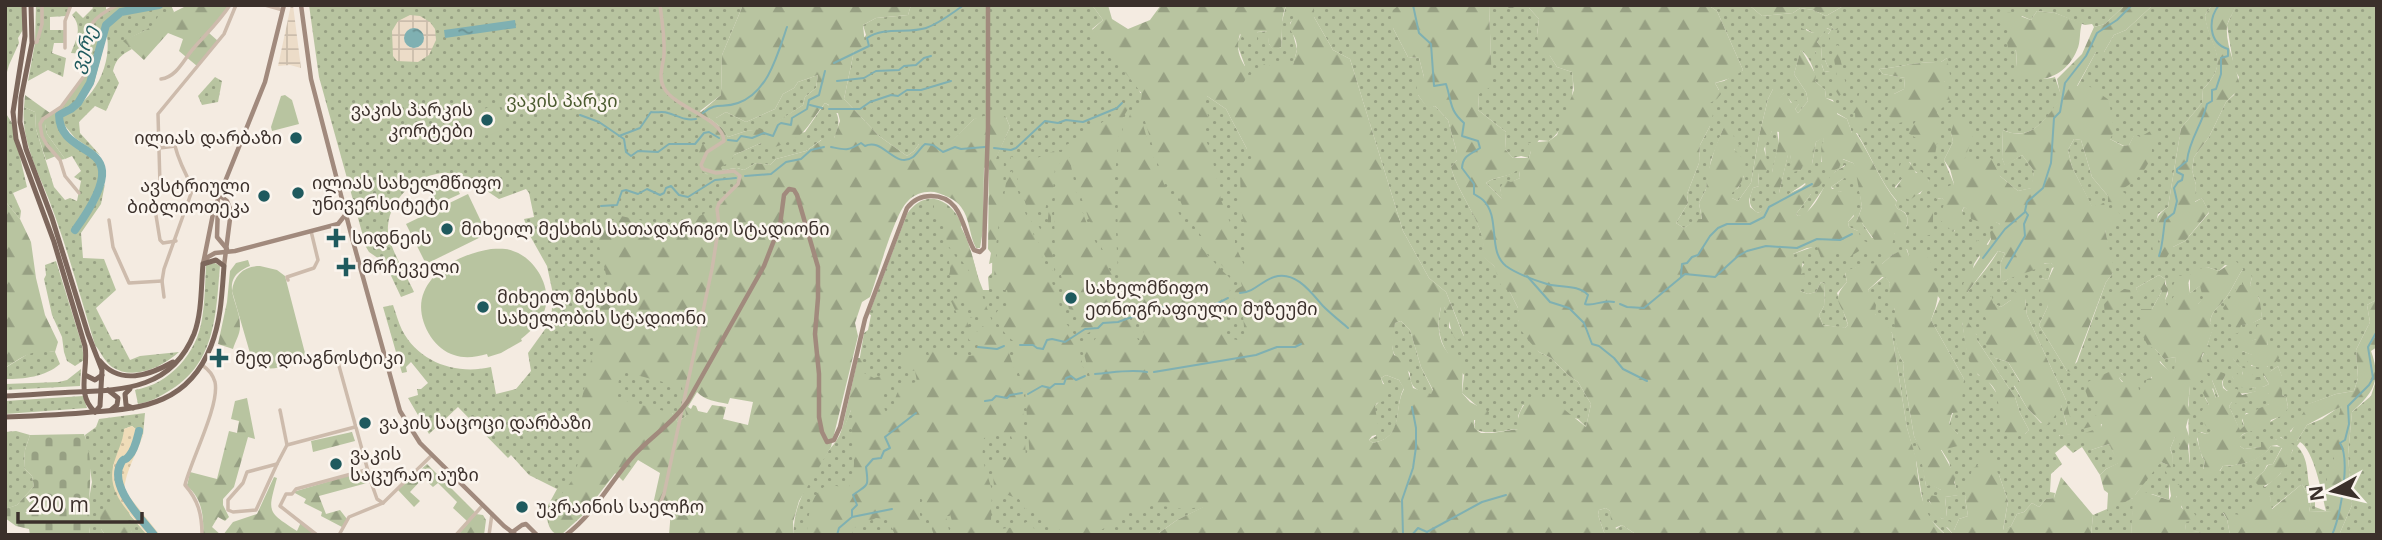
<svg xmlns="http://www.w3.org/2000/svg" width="2382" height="540" font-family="'Open Sans','Noto Sans Georgian',sans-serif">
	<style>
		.grass { fill: url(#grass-dots); fill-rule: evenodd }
		.forest { fill: url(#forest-firs); fill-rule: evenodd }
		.sand { fill: url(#sand-dots) }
		.cemetery { fill: url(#cemetery-stones) }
		.garden { fill: #b8c4a0 }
		.plaza { fill: url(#plaza-grid) }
		.water { fill: url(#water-ripples) }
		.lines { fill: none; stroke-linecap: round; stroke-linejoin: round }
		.stream { stroke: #7fb0b2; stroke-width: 2 }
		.river { stroke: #7fb0b2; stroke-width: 8 }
		.street { stroke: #cdbbac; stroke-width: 3.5 }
		.secondary { stroke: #a18a7d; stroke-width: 4.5 }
		.primary { stroke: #7d675c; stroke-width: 5 }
		.poi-dot { fill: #1f5a5e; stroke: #fbf5ee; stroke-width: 2.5 }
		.labels { text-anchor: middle; stroke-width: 5; stroke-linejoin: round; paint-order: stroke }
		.park-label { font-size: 18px; fill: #4a5a2e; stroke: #fbf5ee }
		.poi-label { font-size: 18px; fill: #3b302b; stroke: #fbf5ee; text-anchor: start }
		.water-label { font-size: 19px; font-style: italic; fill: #1f5a5e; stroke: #fbf5ee }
	</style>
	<defs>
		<pattern id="grass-dots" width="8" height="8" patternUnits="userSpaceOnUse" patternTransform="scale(1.75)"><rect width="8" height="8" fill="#b8c4a0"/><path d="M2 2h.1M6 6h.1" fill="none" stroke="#97a083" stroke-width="1.8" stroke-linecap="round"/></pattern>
		<pattern id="forest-firs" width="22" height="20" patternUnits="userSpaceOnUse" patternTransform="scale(1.75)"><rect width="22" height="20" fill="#b8c4a0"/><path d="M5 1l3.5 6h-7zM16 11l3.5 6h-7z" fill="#97a083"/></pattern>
		<pattern id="sand-dots" width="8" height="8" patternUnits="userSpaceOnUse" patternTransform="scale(1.75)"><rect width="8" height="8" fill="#efdcb8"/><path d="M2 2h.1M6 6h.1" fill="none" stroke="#cebd9e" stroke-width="1.8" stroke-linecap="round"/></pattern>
		<pattern id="cemetery-stones" width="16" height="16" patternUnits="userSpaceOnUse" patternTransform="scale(1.75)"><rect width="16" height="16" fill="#b8c4a0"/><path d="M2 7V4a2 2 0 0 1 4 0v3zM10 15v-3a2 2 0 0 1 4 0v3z" fill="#97a083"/></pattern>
		<pattern id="plaza-grid" width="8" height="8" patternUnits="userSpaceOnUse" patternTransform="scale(1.75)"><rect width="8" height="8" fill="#ecdcc8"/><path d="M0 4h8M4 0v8" fill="none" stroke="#cbbdac"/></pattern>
		<pattern id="water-ripples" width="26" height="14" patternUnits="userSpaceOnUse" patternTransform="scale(1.75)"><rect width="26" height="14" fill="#7fb0b2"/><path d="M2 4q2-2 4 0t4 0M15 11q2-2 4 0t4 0" fill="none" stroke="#699091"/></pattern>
	</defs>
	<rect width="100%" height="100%" fill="#f4ebe1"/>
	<g class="grass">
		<path d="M5 5H23L24 28 18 38 19 43 9 65 5 79Z"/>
		<path d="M36 5H71L66 16 50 17V30H65V43H54L52 53 66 58 63 77 48 70 28 81 35 43Z"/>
		<path d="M91 5H106V10L118 5H144L121 9 104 24 101 33 103 49 94 83 71 107 57 113C57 149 104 149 101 180 100 197 81 214 73 229L77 230 105 184 101 204 81 233 83 258 104 259 116 290 96 308 112 340 119 339 130 360 140 356 179 352C162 367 134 381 112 367 104 361 101 352 95 345 82 302 70 258 55 216 44 182 20 144 24 107L35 112 36 129 54 187 65 200 70 198 77 201 81 181 74 177 81 171 72 156 65 159 47 134 45 124H40L43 119 61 107 87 72 83 54 71 53C76 40 83 27 72 15L76 11 83 18 93 8Z"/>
		<path d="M171 5 174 12 148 29 124 41 132 49C121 55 116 59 113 71L119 83 106 111 95 106 79 122 80 133 100 155 75 138 61 121 62 114C94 104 114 62 106 31 120 6 148 12 171 5Z"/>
		<path d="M309 5H743L722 55 721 95 700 111 721 137 699 161 706 174 747 180 683 387 686 416 678 422 672 413 616 472 583 515 561 535C548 534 548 521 545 511L557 489 529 475 511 455 508 458 458 407 429 434 408 398 418 395 417 389H421L428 383 411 362 406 367 407 372 402 373 383 307 393 305C396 313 398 322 402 330 419 363 457 375 491 367L496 394 516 389 531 371 528 353 551 321 553 294 547 266 529 234 524 219 534 217 529 193 526 189 499 199 478 185 479 181C469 178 458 173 447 173 419 172 390 198 388 226 386 243 407 276 414 292L401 297 385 263 369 252 366 247 319 77Z"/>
		<path d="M911 5H1092L1103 20 1092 29 1139 87 1140 93 1207 96 1226 109 1247 149 1243 84 1245 66 1237 44 1241 34 1268 31 1269 44 1274 50 1281 47 1282 36 1281 26 1286 5H1296L1297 14 1290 23 1297 49 1293 66 1297 169 1206 506 1177 520 1156 535H794C792 504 811 478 827 453 835 442 839 440 843 425H845L851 410 864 333 868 330 871 315 869 314 907 214C925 187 952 199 962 225L961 227C972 247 974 270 983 290H989L988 277 992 273 994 162 1010 127 1006 117 974 119 943 150 919 144 914 151 907 156 879 136 844 99 854 51 866 35 863 25 876 18 908 15Z"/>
		<path d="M1314 5H1399L1393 28 1408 57 1419 58 1424 77 1418 95 1428 108 1435 106 1448 120 1457 153V160L1451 167C1456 192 1491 232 1483 256L1494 266 1510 292 1518 308V320L1539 352 1551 358 1568 375 1578 382 1591 404 1586 427 1578 419 1523 405 1518 416V429C1503 430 1488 436 1474 429L1477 406 1462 393 1464 375C1445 351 1434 338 1441 307H1444L1449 316V328L1464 336 1446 292 1429 278 1403 231 1350 59 1333 50 1314 17Z"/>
		<path d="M1489 5 1529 8 1539 19 1537 35 1557 67 1572 72C1576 94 1567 128 1549 141L1539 140 1531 151 1529 158 1521 156 1513 158 1505 149 1506 132 1478 110 1479 94 1491 62Z"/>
		<path d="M1708 5H1749L1762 16 1793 13 1800 8 1813 10 1826 16 1845 5H2125L2105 24 2094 27 2092 24 2085 25 2055 13 2037 11 2031 20 2022 16 2014 26 2017 67C2030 75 2040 82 2055 77L2062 98C2046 118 2032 143 2003 130L2002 158 2005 165 2022 155 2034 171 2032 188 2018 191 2000 176 1963 164 1951 132 1953 142 1944 160 1954 184 1937 199 1942 198 1946 201 1954 232 1964 207 2000 224 1974 264 1967 293C1977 279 1990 266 1998 251L2005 253 2001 262 2000 280 2004 282C2017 273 2035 263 2051 263L2055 267 2052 268 2048 280 2041 278 2048 306 2039 325 2067 371 2077 362 2106 282 2113 273 2105 230 2106 209 2092 207 2072 167 2068 150 2074 139 2081 140 2092 177 2108 196 2119 190 2140 137 2134 136 2129 145 2124 146 2110 139 2109 100 2077 87 2096 52H2104L2114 35 2126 30 2153 5H2212L2205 15C2208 45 2233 60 2203 89L2202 103 2181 128 2168 207 2158 214 2156 223 2160 242 2173 247 2185 241 2209 213 2202 198 2194 202 2196 185 2192 170 2194 157 2209 137 2226 102 2234 95 2239 77 2234 69 2227 25 2236 5H2377L2376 300 2367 305 2370 322 2356 350 2358 378 2354 391 2336 394 2309 404 2303 418 2290 431 2297 441 2307 425 2322 419 2342 405 2340 437 2334 459 2333 511 2309 512 2311 501 2302 484 2271 509 2270 496 2245 517 2223 513 2227 519 2230 535H2204L2200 532 2186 531 2183 509 2169 483V500L2152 494 2134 498 2131 535H2091L2093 515 2133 498 2157 464 2161 462 2168 465 2173 473 2172 453 2170 449 2175 437H2184L2182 453 2190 464C2189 437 2187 413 2190 386L2200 381 2203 368 2201 359 2204 353 2208 355 2210 364 2207 346 2213 327 2210 323C2211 311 2218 308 2225 299 2232 290 2236 279 2243 269L2225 265 2219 271 2207 267 2191 277 2188 283 2190 293 2201 285 2204 298 2197 305 2196 301 2189 297 2186 284 2188 279 2166 308 2165 300 2168 294 2165 279 2159 275 2136 288 2140 297H2143L2157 285 2162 291 2152 309 2155 349 2164 359 2176 357 2175 370 2170 373 2160 361 2140 398 2119 378 2123 376 2122 373 2099 396 2101 427 2091 450 2109 444 2119 463 2106 469 2100 475 2082 447 2073 453 2065 445 2055 453 2062 464 2051 474 2050 492 2055 493 2054 498 2046 499 2039 507 2032 503 2024 512 2017 514 2011 526 2003 531 2008 501 1999 475 1978 466 1965 498 1968 516 1959 519 1954 530 1946 527 1952 533 1959 535H1946L1931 520 1924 509 1916 460 1907 428 1892 333 1875 314 1868 290 1885 276 1890 283C1889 294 1894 301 1895 311 1896 328 1894 349 1904 363L1903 372 1914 436 1921 451 1926 486 1931 484 1941 490V497L1929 501 1942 519 1947 516 1945 497 1958 495 1949 462 1941 449 1958 434 1949 425 1964 379 1931 320 1940 299 1909 256 1907 249 1892 255 1882 264C1870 264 1854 266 1845 273L1847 282 1837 293 1848 325 1845 328 1823 325 1819 315 1824 306 1825 284 1821 282 1816 292 1808 294 1800 291V271L1804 264 1793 258V254L1858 231 1849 227 1848 222 1854 216 1844 191 1839 192 1831 187 1844 178 1845 165 1835 172 1805 215 1798 216 1796 214 1811 194 1805 183C1802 186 1763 211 1758 213 1747 206 1749 198 1753 188L1759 186 1758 172 1766 163 1765 143 1772 131H1777L1779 144 1772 172 1779 193 1788 154 1790 155 1794 171 1801 170 1803 165 1812 164 1816 142 1823 137 1824 140 1821 162H1840L1842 159 1853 163 1856 167 1862 207 1857 220 1862 223 1872 238 1892 237 1895 233 1907 226C1908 216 1908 213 1898 209L1895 205 1897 201C1881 183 1870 154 1857 133H1852L1847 119 1837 113 1833 100 1826 98 1825 90 1815 81C1816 71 1809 56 1801 50L1794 74 1806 92 1808 101 1798 113 1795 109 1799 104 1792 103 1784 93 1780 99 1773 89 1768 99 1759 136 1751 183 1738 201 1732 198V192L1738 188 1744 176 1734 148V138L1723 129 1711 160 1706 189 1699 203 1702 220H1697L1684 228 1676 223 1688 203 1687 194 1699 163 1700 145 1710 126 1709 103 1719 90 1715 83 1724 81 1743 70 1717 11ZM1831 26 1834 30 1837 29 1834 38 1828 34 1831 30 1826 28 1817 42 1821 47 1822 60H1825L1830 72 1824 71C1822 66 1820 59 1817 54 1810 42 1805 49 1806 29L1813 33ZM1947 58 1944 81 1947 92 1937 113 1894 94 1904 89 1905 78 1883 74 1879 69C1900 67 1921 61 1941 62ZM1910 162 1913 170 1929 180 1920 194 1901 196 1895 187 1902 179 1901 164ZM2252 277 2250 285 2259 298 2262 318C2249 325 2243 327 2230 320L2243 284ZM2025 299 2027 315 2066 400 2070 434 2059 436 2067 426 2061 404 2050 421 2041 423 2027 408 2014 386 2020 382 2008 362 1995 358C1990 337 1987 323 1992 303L2001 307 2011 300ZM1962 322 1977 335V340L2015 397 2020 413 2029 430 2025 434 1986 378 1978 375 1967 350ZM2256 339H2267L2268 367 2251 366 2253 355 2242 351 2250 342ZM2232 357 2241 367 2263 387 2269 384 2264 376 2278 366 2282 377V395L2286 397 2288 407C2278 424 2252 426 2237 439L2240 446 2244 449 2262 447 2281 437 2293 450 2280 474 2265 487 2255 479 2264 471 2267 465 2273 464 2282 447 2271 446C2261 460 2240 466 2223 466L2220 471 2203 469 2205 461 2202 457 2197 439 2201 432 2207 434 2212 432 2209 405 2205 398 2213 388 2216 398H2219L2212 380 2226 374C2213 395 2243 396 2257 391L2255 387C2245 389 2237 385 2232 376L2242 375 2243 371ZM2300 442C2314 450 2322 494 2326 511L2315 507V496C2303 484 2313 462 2297 446Z"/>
		<path d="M818 75 816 88 805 97 803 105 767 129 746 131 728 137 722 128 709 118H716L726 112 746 122 775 109 783 94 794 88 798 82Z"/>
		<path d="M215 77 222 81 218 102 202 105 198 96Z"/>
		<path d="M825 103C841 112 841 122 834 138L821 140 806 151 776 159 770 165 756 163 744 170 737 168 721 170 720 167 734 155 761 143 805 132Z"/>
		<path d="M5 112 12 123 27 187 13 193 21 211 20 219 5 201Z"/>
		<path d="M1516 170 1519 171 1520 178 1500 188 1503 200 1486 183C1494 176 1508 178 1516 170Z"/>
		<path d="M56 261 82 345 84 360 75 366 67 361 64 352 62 337 52 315 44 279 46 275 45 265Z"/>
		<path d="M215 263 220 266C216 312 216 362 172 389 161 396 151 402 138 404L135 390C170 384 197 353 202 319 205 302 205 283 206 265Z"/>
		<path d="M1401 321 1410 330 1421 367 1433 391 1431 395C1416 390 1410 388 1410 373 1391 353 1389 351 1395 323Z"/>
		<path d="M43 350 55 352 60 364C45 377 24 379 5 379V368L31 352Z"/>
		<path d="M81 369 80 386 5 390V384L59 382 67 380Z"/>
		<path d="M1386 375 1399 380 1404 388C1393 408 1406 437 1373 443L1369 440 1376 436 1375 406 1388 392 1381 378Z"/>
		<path d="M2377 377V535H2339L2352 505 2348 455 2352 412 2371 396Z"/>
		<path d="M2269 393V404L2254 413H2246L2242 420 2244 426 2240 431 2229 406 2232 402Z"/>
		<path d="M83 396 87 408 5 414V401Z"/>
		<path d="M145 413 143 435 132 426 124 429V440L113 466 130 515 147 535H133L129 526 101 529 105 535H90L87 511 92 482 85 435 96 427 99 419Z"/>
		<path d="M16 431 30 435 25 450 24 468 32 476 34 486 17 505 6 509 5 513V432Z"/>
		<path d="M1606 508 1610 511 1616 529 1622 525 1637 535H1605L1598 515 1599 510Z"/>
	</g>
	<g class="forest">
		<path d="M188 5H230L209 33 218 41 197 66 179 51 183 39 168 33 144 60 123 41C136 33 153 31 158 16L174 12Z"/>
		<path d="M743 5H911L908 15 876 18 863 25 865 45 854 51 844 99 879 136 907 156 914 151 919 144 933 138 943 149 974 119 997 112 1006 117 1010 127 995 161 1004 159 1003 189 994 262 989 264 991 253 988 249 989 165 984 168 983 230 980 248H976C969 235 970 218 961 207 956 200 947 196 938 193 929 190 915 193 908 201 895 212 877 278 870 297L862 302 855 323 858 336 831 447 799 501 793 522 794 535H669L671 510 652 509 660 473 638 460 623 481 615 473 583 512 558 534 551 528 546 514 574 478 582 447 575 427 593 352 595 316 608 283 595 229 621 216 677 228 722 204 735 184 733 178 710 176 700 170 696 160 702 145 715 140 716 135 694 118 721 95 722 55ZM818 75 816 88 805 97 803 105 767 128 746 131 728 137 722 128 709 118H716L726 112 746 122 775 109 783 94 794 88 798 82ZM825 103 829 105V114L838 113 840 121 834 138 827 136 806 151 776 159 770 165 756 163 744 170 737 168 722 170 721 167 731 161 734 155 761 143 771 148C807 138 804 129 825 103ZM621 371 682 387 686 416 678 422 672 413 615 398ZM697 392C706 401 715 401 728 404L730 398 753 402 748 425 723 419 726 407 712 405 707 413 698 411 696 406 693 405 691 409 688 407Z"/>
		<path d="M1092 5H1108L1112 19 1128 29 1150 20 1161 5H1286C1280 20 1283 32 1281 47L1274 51 1269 44 1267 31 1257 32V41L1250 44 1240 34C1235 49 1240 60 1249 72L1243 84 1247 86 1264 64 1267 66 1281 62 1293 65C1294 59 1297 53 1297 47 1296 29 1282 33 1296 14V5H1314V17L1333 50 1350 59 1403 231 1429 278 1446 292 1464 337 1456 340C1449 329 1450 318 1444 307H1441C1435 333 1440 352 1463 365L1462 393 1470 402 1489 412 1488 419 1474 420V428L1481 433H1492L1518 429C1516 414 1523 405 1533 395L1555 402 1586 427 1591 404 1578 382 1568 375 1551 358 1539 352 1528 340 1521 330 1518 320V308L1510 292 1501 286 1494 266 1482 256C1491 232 1456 192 1451 167L1457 160V153L1448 120 1435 106 1428 109 1418 95 1416 84 1424 77 1419 58 1408 57 1393 28 1391 17 1393 10 1399 5H1489L1492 86 1479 94 1478 110 1506 132 1505 149 1513 158H1529L1531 151 1528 143 1549 141 1557 135 1574 90 1572 72 1557 67 1550 56 1540 50 1537 35 1539 19 1529 8H1509L1505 5H1708L1717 11 1743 70 1734 77 1715 83 1721 94 1717 99 1710 103 1714 110 1710 126 1700 145 1699 163 1687 194 1688 203 1676 223 1684 228 1697 219H1702L1699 203 1706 189 1708 172 1715 148 1723 129 1728 125 1733 131 1734 138 1738 141 1739 146 1734 149 1745 161C1747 172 1742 186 1732 193V198L1738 201 1751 183 1759 136 1768 99 1773 89 1776 88 1780 98 1785 91 1791 103 1795 100 1800 103 1795 109 1798 113 1808 101 1806 92 1794 74 1801 49 1816 75 1815 81 1825 90 1826 98 1838 104 1837 114 1847 119 1852 133H1856C1870 154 1881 183 1897 202L1895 205 1898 209C1912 214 1908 225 1902 237H1897L1895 233 1891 249 1884 254 1880 252 1864 253V248L1846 259 1842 254 1836 252 1830 261 1821 258 1817 247 1807 248 1793 254V258L1803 260 1801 274 1806 272 1800 291 1808 294 1816 292 1821 282 1825 284 1824 306 1819 315 1823 325C1830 327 1837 325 1845 328L1848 325C1843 303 1829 302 1847 282L1845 272C1853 267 1872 261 1882 264L1892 255 1906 248 1909 256 1925 253C1941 277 1942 293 1931 320L1964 379 1961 412 1952 413 1949 424 1958 434 1962 445 1941 450 1956 477 1954 482 1959 495 1945 497 1947 517 1942 519C1935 513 1929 504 1929 495L1941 497V490L1931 485 1926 486 1922 464 1916 461C1920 490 1921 516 1946 535H1637L1622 525 1612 529 1610 511 1606 508 1599 510 1598 515 1605 535H1156L1177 520 1203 507 1183 509 1156 505 1128 512 1094 535H1063L1060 530 1045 521 1036 508 1025 509 1019 499 1008 495 993 502 994 486 992 465 998 458 1005 461 1009 458V449L1013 442 1010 433 984 438 982 458 992 490 991 521 997 535H956L950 514 946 516 950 535H934L924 507V488L920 489V515L930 535H918L911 532 910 535H895L888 519 876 518 852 529 853 535H807C807 519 812 479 837 486 841 487 844 489 848 491 850 482 854 472 854 463 854 445 849 430 855 412L851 410 845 426 843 425 858 358H862V372L874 378 884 375 890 379 881 402 886 412 893 411C896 392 897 386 917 382L915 371 905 369 903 358 916 348 921 352 922 356 929 355 928 351C938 349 942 352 952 355 962 357 973 356 982 354L979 346 969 340 951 301 956 298 963 308 970 330 987 333 986 328 982 326 981 316 970 318V314L975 311 974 301 967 302 960 297 956 276 949 275C953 266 945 256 947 245L980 290 992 321 1005 341 1022 392 1026 458 1030 459 1025 390 1016 365 1017 344 1007 336 993 317 999 309 1007 308 1010 303 1007 290H996L993 284 1007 174 1012 171C1025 223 1052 271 1064 322 1080 334 1081 362 1086 381H1091L1082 346 1092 343 1100 333 1090 332 1080 337 1077 328 1085 319 1078 312 1069 309 1055 250 1054 207 1060 156 1064 152 1069 155 1077 197 1088 227 1117 285 1138 340H1142L1144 327C1105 304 1120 166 1123 124L1127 122 1134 105 1138 106C1154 170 1180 233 1230 278 1231 297 1226 318 1225 337L1241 341 1245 338 1242 304 1233 298 1234 291 1242 286 1240 279H1236L1211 255 1205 241 1186 215 1176 190 1159 167 1144 118 1141 100 1142 94 1092 30 1103 20ZM1207 96 1226 109 1247 149 1253 150 1250 167 1240 169 1241 209 1249 247 1247 262 1244 265 1235 245V235L1221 200 1211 152 1202 131 1209 118 1203 102ZM1772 131 1779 132V138C1778 157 1765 177 1776 194L1779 193 1788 155H1790L1792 167 1790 173 1801 170 1803 166 1806 167 1812 164 1816 142 1823 138 1824 141 1821 145 1822 167 1832 171 1839 168 1843 159 1853 163 1855 167 1862 207 1856 223H1862L1876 242 1871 244 1862 240 1858 231 1849 227 1848 222 1857 211 1854 190 1848 189 1839 192 1837 189H1832L1831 187 1844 178 1850 180 1855 175 1852 165 1848 164C1842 168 1834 171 1830 177 1821 190 1815 212 1798 216L1796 214 1811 194V189L1819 186 1824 180 1821 176 1817 175 1801 188 1782 197 1758 213 1750 207 1749 200 1753 188 1759 186 1758 173 1764 176 1769 167 1764 149ZM1516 171H1519L1520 178 1511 182 1505 180 1500 188 1502 199 1486 183C1494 176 1508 178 1516 171ZM1882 277H1885L1890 283 1889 304 1895 309C1894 326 1894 350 1904 363L1903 372 1914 436 1920 451 1916 458 1907 428 1892 333 1883 318 1875 314 1876 305 1868 290ZM1401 321 1410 330 1421 367 1433 390 1431 394 1413 388 1405 361 1394 355 1392 346 1395 323ZM1386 375 1399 380 1404 389C1393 408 1405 437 1373 443L1369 440 1372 436 1379 434 1375 406 1377 403 1384 401 1385 396 1391 391 1389 385 1383 384 1381 378Z"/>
		<path d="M1749 5H1845L1826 16 1813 10 1800 8 1793 13 1762 16Z"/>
		<path d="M2125 5H2153L2126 30 2114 35 2104 52H2096L2077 86 2086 84 2109 100 2114 132 2110 139 2123 146 2129 145 2134 135 2140 137 2154 129 2156 143 2152 147C2153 165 2135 183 2120 190L2129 196 2126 203 2108 202V196L2092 177 2081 140 2074 139 2068 150 2072 167 2092 206 2104 203 2106 209 2117 208 2120 215 2115 224 2105 230C2108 245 2113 257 2113 273L2106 282 2072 372 2067 371 2039 325 2048 306 2040 295 2041 278 2048 280 2054 267 2051 263H2045C2034 273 2017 273 2004 282L2000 281 2001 262 2005 253 1998 251 1967 293 1963 284 1980 257 1975 244 1977 240 1988 245 1991 239 1990 232 2000 224 1995 222 1990 225 1971 219 1970 211 1964 207 1962 211 1964 220 1953 232 1939 219 1945 201 1942 198 1936 199 1941 189 1954 184 1950 169 1944 160 1953 142 1951 132 1955 119 1976 126 1963 164 1991 158 2000 176 2018 191 2031 188 2034 171 2022 155 2005 166 2002 158 2003 130C2032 143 2045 119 2061 98L2057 79 2082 54 2094 27 2105 24Z"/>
		<path d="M2212 5H2236C2234 12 2228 20 2227 26 2225 46 2238 69 2240 88L2226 102 2209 137 2194 157 2192 170 2196 185 2195 202 2202 198 2209 212 2185 241 2173 247 2162 265H2156L2152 246 2160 242C2154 224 2153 218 2168 207L2181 128 2202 103 2203 89C2233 60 2207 45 2205 15Z"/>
		<path d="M2037 11 2055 13 2082 23C2079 32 2081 42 2077 50 2066 77 2038 87 2013 74L2017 67 2016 50 2008 48 2006 36 2013 27 2001 28 2004 14 2009 12 2031 20Z"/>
		<path d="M1825 24 1831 26 1834 30 1838 28 1835 40 1829 43 1830 38 1827 36 1831 30 1827 28 1817 42 1821 47 1822 60H1825L1828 67 1833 70 1830 72 1824 71 1822 65 1816 61 1817 55 1815 51 1811 52 1805 43V33L1801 32V28L1813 33Z"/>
		<path d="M1838 45 1844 53 1840 57 1847 90 1839 96 1834 88 1837 77 1833 53H1837L1835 46Z"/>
		<path d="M1947 58 1950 75 1944 81 1949 87 1947 92 1950 100 1937 113 1941 119 1935 155 1928 160 1918 161 1916 138 1908 133 1917 119 1899 123 1885 114 1894 94 1904 89 1905 78 1883 74 1879 69C1900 67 1920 61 1941 62Z"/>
		<path d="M1860 84C1870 88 1865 98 1865 107H1869V125L1864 126 1862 130 1856 128 1855 113 1851 112V103L1854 102 1859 95Z"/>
		<path d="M25 95 50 113 40 124H45L47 134 65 159 60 160 56 156 46 160 36 129 35 112 24 107Z"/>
		<path d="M1134 95 1135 98 1120 122 1114 187 1118 274H1115C1094 235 1078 198 1071 154L1068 149 1059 150 1056 157 1052 201 1047 202 1045 210 1038 211 1037 223 1040 229H1047L1049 208 1051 206V242L1055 276 1038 242 1010 156 1024 162C1066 150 1103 125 1134 95Z"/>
		<path d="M1908 160 1916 173 1921 171 1929 180 1926 188 1910 200 1899 196 1894 191 1902 179 1898 171 1901 163Z"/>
		<path d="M5 201 20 219 31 242 36 278 45 315 58 342 55 352C34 348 22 357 5 368Z"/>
		<path d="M934 204C963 217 971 248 978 278L975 279 946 239 944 219 934 213Z"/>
		<path d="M1921 205 1928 208 1933 206V234L1926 236 1919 229 1914 215Z"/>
		<path d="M248 260 250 266C215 280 242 304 240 327 240 334 235 342 233 349L218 344 227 302 230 271 236 263Z"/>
		<path d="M2235 260 2243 269C2236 279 2232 290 2225 299 2218 308 2211 311 2210 323L2214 326 2207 346 2213 349V355L2219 362 2210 365 2207 355 2203 353 2201 359 2208 376 2200 381 2202 385 2199 389 2190 386 2188 405 2192 416 2188 419 2186 427 2190 439 2188 446 2190 465 2182 460V453L2178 447 2183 438 2175 437 2170 449C2175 457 2171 470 2176 479L2168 477 2165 469 2168 465 2161 462 2135 495 2142 491 2169 500 2171 496 2169 483 2179 484 2181 493 2176 494V497L2183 499 2181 507 2183 509H2191L2196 516 2191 521 2185 522 2186 530 2200 532 2204 535H2131L2133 498 2107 511 2108 493 2104 490 2100 475 2106 469 2118 463 2109 444 2091 450 2085 433 2101 427 2102 424 2082 429 2080 422 2099 414 2096 407 2099 397 2088 398 2083 384 2111 371H2119L2124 376 2119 378 2122 382 2137 378 2140 396 2147 379 2152 378 2148 370 2152 355 2170 372 2174 370 2176 357 2164 359 2155 349 2148 346 2141 333V309H2152L2162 291 2157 286 2143 298 2139 297 2136 288 2159 275 2165 279V284L2168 289 2165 300 2167 306 2174 296 2172 288 2177 276 2188 275 2189 296 2197 293 2198 304 2203 298 2200 286 2190 293V271L2207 267 2219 271Z"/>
		<path d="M2245 273H2250L2252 277 2250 285C2260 292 2261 307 2262 318L2251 324 2241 325 2238 333 2229 336 2228 332 2236 325 2230 322 2223 308 2238 286 2243 284 2241 277Z"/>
		<path d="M2377 286V347L2371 351C2382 381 2373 393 2352 412L2348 455 2352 505 2339 535H2230L2227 519 2223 512 2245 516 2263 498 2270 496 2272 509 2302 484 2311 501 2309 512 2332 511 2324 495 2330 462 2334 459 2331 441 2340 437 2335 426 2342 406 2307 425 2297 441 2290 443 2294 445C2290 462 2278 483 2260 487L2255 482V479L2264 471 2268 465 2273 464 2282 448 2277 445 2271 446C2260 462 2241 465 2223 466L2216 476 2206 474 2203 470 2205 461C2200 455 2197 440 2198 432L2207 434 2212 431 2205 425 2202 410 2209 405 2203 393 2209 381 2216 398 2219 397 2212 380V371L2215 370 2226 374 2222 382 2223 388 2227 391 2230 388 2237 389 2242 395 2256 391 2255 387 2248 389 2233 385 2234 380 2230 373 2233 368 2236 369 2237 374 2242 375 2243 372 2232 357 2226 354 2230 350 2239 361 2241 367 2253 371 2252 377H2260L2263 387 2269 384 2263 373 2271 371 2278 366 2285 384 2282 387V395L2286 397 2288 407 2284 415 2271 420 2268 427 2258 432 2255 430 2243 434 2238 439 2241 442 2240 446 2244 449 2261 447V442H2266L2264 438 2267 435 2272 440H2276L2278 436 2288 442C2290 427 2302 418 2308 404L2336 394 2354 391 2358 378 2356 350 2370 322 2367 305 2376 300ZM2269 393V404L2242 416 2244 426 2240 430 2229 406 2232 402 2242 406 2244 399 2259 400Z"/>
		<path d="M2125 289 2130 290 2131 294 2124 299 2125 303 2105 318 2104 304 2114 294Z"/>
		<path d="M2015 291 2025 299 2027 315 2066 400 2074 434 2060 436 2057 429 2067 425 2061 405 2050 424 2045 426 2027 408 2014 385 2020 381 2008 362 1995 358 1983 339C1990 328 1989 321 1981 311L1984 299 1992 296 1993 303 2001 307 2011 300Z"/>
		<path d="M1966 319 1977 335V340L2015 397 2020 413 2029 430 2025 434 2001 435C1999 421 2000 402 1995 390 1990 380 1981 379 1975 371 1965 358 1965 337 1962 322Z"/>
		<path d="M2267 323 2273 329 2274 336 2267 339V345L2274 344 2279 358C2272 369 2257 371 2247 362L2252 355 2242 351 2237 339 2249 333 2250 341 2256 339 2257 325Z"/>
		<path d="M247 398 255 439 248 437 234 487 223 499V505L229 517 225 521 218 517 212 527 221 535H203C204 516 202 498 187 486L190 472 217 479 229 431 237 433 239 421 231 419 235 401Z"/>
		<path d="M352 432 355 441 313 452 311 441Z"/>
		<path d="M1980 453 1990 458 1999 475 2008 501 2003 530 2011 526 2017 514 2024 512 2032 503 2039 507 2046 499 2054 498 2061 477 2093 515 2091 535 1952 533 1944 523 1949 521 1952 523 1954 530 1959 519 1968 516 1965 498 1972 469 1978 465Z"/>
		<path d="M427 464 475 512 467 521 453 508 457 502 438 483 433 487 423 478 410 492 420 501 414 507 398 490Z"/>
		<path d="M364 471 367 483 319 496 326 514 340 510 347 519 342 527 321 516 322 512 304 503 306 499 293 492Z"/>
		<path d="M274 477 277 478C268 512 266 511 297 531L301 522 317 535H223L233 522 257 514Z"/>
		<path d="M116 503 124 510 133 535H105L101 529 100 515 108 505Z"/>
		<path d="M476 514 483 515 486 520 484 535H458Z"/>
		<path d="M1031 520 1036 535H1001L999 529 1016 527Z"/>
	</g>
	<path class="sand" d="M132 426 143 435C137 454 126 469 124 490L160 535H147C132 514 107 495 113 467 116 453 123 443 124 429Z"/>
	<path class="cemetery" d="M84 434C97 466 85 502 90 535H30L29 529 16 526 5 518V509L17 505 34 486 32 476 24 468 25 450 30 435Z"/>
	<g class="garden">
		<path d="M285 95 292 100 299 124 272 131 271 127 281 96Z"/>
		<path d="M468 100 477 112 498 103 507 128 492 134 478 137 460 105Z"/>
		<path d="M452 179 460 194 436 205 429 191Z"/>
		<path d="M468 194 487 234 426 264 406 224Z"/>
		<path d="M491 249C499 249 506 248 513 251 535 258 552 287 545 309 541 322 531 331 521 339L522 341 501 353 488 357 487 354C476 357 465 359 454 355 431 348 414 315 424 292 435 266 466 253 491 249Z"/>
		<path d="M260 266 277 270 285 276 306 357C288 363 269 378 252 360L232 291C234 275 244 266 260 266Z"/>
	</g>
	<g class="plaza">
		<path d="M291 5H293L301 68 290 65 278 66Z"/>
		<path d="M410 15 420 16 430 22 435 29 436 40 429 55 418 62 397 61 393 56 392 31 398 21Z"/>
	</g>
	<g class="water">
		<path d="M515 20 516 28 445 38 444 30Z"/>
		<circle cx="414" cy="38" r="10"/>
	</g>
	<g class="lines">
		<g class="stream">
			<path d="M1413 5 1419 33 1431 44 1434 86 1446 84C1452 102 1449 110 1464 123L1462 136 1478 141 1480 148C1470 155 1463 155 1462 168L1474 184V194C1477 196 1480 197 1483 200 1501 217 1487 251 1506 266 1517 274 1534 280 1547 284 1560 288 1578 284 1588 295L1585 304C1594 307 1602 299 1614 302"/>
			<path d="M834 63 869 46 867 38C884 26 908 34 926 28 940 23 952 13 964 5"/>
			<path d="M837 81 864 78 876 71 899 70 904 66 916 65 924 58 931 56"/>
			<path d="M810 105 822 108"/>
			<path d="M829 109H860L870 102 891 95 898 96 907 90H921L951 81"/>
			<path d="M703 113C717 101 722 109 738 103 768 93 778 53 787 27"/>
			<path d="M580 115 599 122 624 139 626 152 631 156 638 151 658 152 669 144H695L704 133 709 132 719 138"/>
			<path d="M619 136 640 128 651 112C657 113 663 111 668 113 678 116 685 121 696 119"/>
			<path d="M728 140 737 141 741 136 752 138 764 133 773 136 778 125 781 123 791 125 792 118 807 109 809 100 819 95 825 71"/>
			<path d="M831 147C847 150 848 151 861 143L865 146C883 137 895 170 913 157 917 154 920 148 925 144L933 145 943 152 955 147 961 149 985 147"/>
			<path d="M994 148 1011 150 1016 148 1045 121 1058 123 1066 120 1083 122 1117 108 1122 103"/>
			<path d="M745 176 771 174 786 162 801 159 811 150 824 147"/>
			<path d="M601 206 617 205 622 191 626 190 638 194 647 189 660 195 664 193 666 188 671 186 679 195 688 197 715 180 736 178"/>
			<path d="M2159 256C2163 244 2163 233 2165 220L2174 213 2177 201 2174 188 2178 182 2182 180 2183 175 2177 172V169L2187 161C2189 140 2202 125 2207 104L2212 101V90L2216 89 2221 74V58L2228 56V49C2208 43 2208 19 2219 5"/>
			<path d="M1983 258 2005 229 2025 212"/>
			<path d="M2006 268 2025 236 2024 224 2028 215 2025 211 2027 202 2043 188 2051 163 2054 118 2060 112 2065 83 2086 56 2097 33 2117 20 2132 5"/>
			<path d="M1527 276 1550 302 1569 308 1584 323 1592 344 1599 346 1614 358 1623 369 1647 381"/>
			<path d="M1681 276 1682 264 1687 263 1692 257 1698 255 1710 236 1718 228 1727 224H1750L1764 217 1769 207 1812 184"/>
			<path d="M1240 293C1255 292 1261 281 1274 277 1295 270 1311 292 1323 306 1331 314 1340 321 1348 328"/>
			<path d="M1620 304 1627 307 1644 308 1685 274 1715 277 1738 256 1747 251 1766 246 1797 248 1817 239 1840 240 1852 234"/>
			<path d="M1020 345H1033L1037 348 1043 349 1047 340 1052 339 1065 342 1085 329 1098 328 1103 323 1118 322 1160 307 1184 308 1212 306 1228 298"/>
			<path d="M978 347 997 349 1004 346"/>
			<path d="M1154 372 1256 355 1277 347H1295L1301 344"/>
			<path d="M1095 374C1112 373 1128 369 1147 372"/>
			<path d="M1028 394 1042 386 1050 388 1055 384H1064L1066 378 1071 376 1076 380 1085 376"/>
			<path d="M985 401 992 400 996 396 1007 398 1010 395 1022 393"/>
			<path d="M852 517 892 509"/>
			<path d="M1403 534 1402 500 1413 468 1416 447V428L1412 407"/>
			<path d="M837 535 839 528 852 517V510L857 505 853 495C868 484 869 488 866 467L873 459 881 458 884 451 890 448 885 437 916 413"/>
			<path d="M1398 535H1404"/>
			<path d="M1412 535 1418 528 1427 532 1482 502 1506 495"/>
			<path d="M2332 535C2340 517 2351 460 2340 443L2345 440 2349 424 2348 406 2369 385 2373 378 2368 347 2377 331"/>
		</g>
		<g class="river">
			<path d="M75 230C144 134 60 165 59 115L71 109 78 103 90 83 106 25 121 12 159 5"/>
			<path d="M139 431C137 439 135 450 129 456 123 463 125 456 121 463 108 486 141 518 154 535"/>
		</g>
		<g class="street">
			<path d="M265 5 283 10"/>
			<path d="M32 43 37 42 42 24V5"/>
			<path d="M65 48V21L71 5"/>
			<path d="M161 79C177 77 184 59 193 49 206 34 219 22 230 5"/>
			<path d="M160 148 175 146C178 158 187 177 193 188L199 190"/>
			<path d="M79 193 65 176 60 160 47 145 42 136 40 124 43 119 61 107 87 72 85 57 83 53C87 26 92 17 118 5"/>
			<path d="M209 193 219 195"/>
			<path d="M109 220 113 247 129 283 162 281"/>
			<path d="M176 241 163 243 160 240 153 197 160 185 158 114 224 34 236 5"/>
			<path d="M288 280 287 277 314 268 318 260 311 231"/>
			<path d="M164 297 162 281 164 269 193 188"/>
			<path d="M336 355 371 482 377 499 383 503"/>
			<path d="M202 365C208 369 213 375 215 382 220 405 191 460 185 485 198 500 202 514 202 535"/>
			<path d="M280 410 287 445"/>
			<path d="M277 464 256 510 233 512 228 510V500L243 483 247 472Z"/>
			<path d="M277 464 287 445 355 427"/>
			<path d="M658 509 664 494 712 269 719 225 717 209 719 203 738 184 740 176 734 171 716 173 703 169 701 165 707 152 724 141C723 118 675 108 664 88 658 77 663 66 664 55 665 39 662 21 660 5"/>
			<path d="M317 535 280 506 286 494H292L296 489 366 470"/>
			<path d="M339 535 349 517 383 503 432 455"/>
			<path d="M456 535 483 505"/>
			<path d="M489 535 492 514"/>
		</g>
		<g class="secondary">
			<path d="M301 5 311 79 351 234 400 411 420 443 504 526 516 535"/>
			<path d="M219 195 227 201 231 211 224 266"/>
			<path d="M218 203 217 237 227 249"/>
			<path d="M203 263 208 257 215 253 235 251 338 224 346 214"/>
			<path d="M203 264 214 209 265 82 284 5"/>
			<path d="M511 533 522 525 526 524 537 535"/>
			<path d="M566 535C595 513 610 482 634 455 652 436 673 423 688 401L764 266 780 225 784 195 789 189 794 190 797 195 818 267V298L815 334 819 374V417L822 432 827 442 834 440 840 427 865 319 907 208C913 200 921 196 931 196 963 196 962 230 974 250L980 252 984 248 988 128V5"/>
		</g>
		<g class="primary">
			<path d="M24 5 25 36 13 112 16 139 54 242 85 346C89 369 75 394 95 412"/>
			<path d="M31 5 32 43 21 98 20 122 26 149 52 218 88 334 102 370 100 406 95 412"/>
			<path d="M100 361C120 386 150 375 173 362"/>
			<path d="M85 375 95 380 102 375"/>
			<path d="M130 389 125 394 126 405 133 408"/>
			<path d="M108 390 118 398 117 405 111 410"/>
			<path d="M5 396C29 395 52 393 76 392 126 390 172 388 194 334 202 313 201 286 203 264L216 260 224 266C222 293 221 321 211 346 189 402 145 409 92 412 63 415 34 416 5 417"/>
		</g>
	</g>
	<g class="poi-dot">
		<circle cx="487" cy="120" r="7"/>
		<circle cx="296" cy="138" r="7"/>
		<circle cx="298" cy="193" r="7"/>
		<circle cx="264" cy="196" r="7"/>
		<circle cx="447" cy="229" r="7"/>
		<path d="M332.5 227.5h7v7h7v7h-7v7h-7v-7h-7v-7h7z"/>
		<path d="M342.5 256.5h7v7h7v7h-7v7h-7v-7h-7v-7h7z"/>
		<circle cx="1071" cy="298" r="7"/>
		<circle cx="483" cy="307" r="7"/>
		<path d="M215.5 347.5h7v7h7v7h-7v7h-7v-7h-7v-7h7z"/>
		<circle cx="365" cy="423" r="7"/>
		<circle cx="336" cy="464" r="7"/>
		<circle cx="522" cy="507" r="7"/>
	</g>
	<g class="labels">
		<g class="park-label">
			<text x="562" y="107">ვაკის პარკი</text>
		</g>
		<g class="poi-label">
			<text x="473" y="116" text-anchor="end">ვაკის პარკის<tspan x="473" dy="21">კორტები</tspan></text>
			<text x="282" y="144" text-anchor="end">ილიას დარბაზი</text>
			<text x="312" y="189">ილიას სახელმწიფო<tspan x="312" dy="21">უნივერსიტეტი</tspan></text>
			<text x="250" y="192" text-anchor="end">ავსტრიული<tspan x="250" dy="21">ბიბლიოთეკა</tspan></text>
			<text x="461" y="235">მიხეილ მესხის სათადარიგო სტადიონი</text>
			<text x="352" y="244">სიდნეის</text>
			<text x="362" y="273">მრჩეველი</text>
			<text x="1085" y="294">სახელმწიფო<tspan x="1085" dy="21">ეთნოგრაფიული მუზეუმი</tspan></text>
			<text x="497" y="303">მიხეილ მესხის<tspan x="497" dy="21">სახელობის სტადიონი</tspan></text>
			<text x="235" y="364">მედ დიაგნოსტიკი</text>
			<text x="379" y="429">ვაკის საცოცი დარბაზი</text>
			<text x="350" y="460">ვაკის<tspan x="350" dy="21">საცურაო აუზი</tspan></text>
			<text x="536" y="513">უკრაინის საელჩო</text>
		</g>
		<g class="water-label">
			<text transform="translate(83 49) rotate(-72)" y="7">ვერე</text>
		</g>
	</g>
	<rect width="2382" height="540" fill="none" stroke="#3b302b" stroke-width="14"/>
	<g transform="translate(2333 491) rotate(262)" stroke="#fbf5ee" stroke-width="5" paint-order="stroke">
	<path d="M0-5L12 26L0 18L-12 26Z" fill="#3b302b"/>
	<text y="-10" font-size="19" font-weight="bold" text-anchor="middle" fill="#3b302b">N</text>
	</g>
	<path d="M18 512v10h124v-10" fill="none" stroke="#3b302b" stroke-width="3.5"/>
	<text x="28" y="512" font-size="21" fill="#3b302b" stroke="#fbf5ee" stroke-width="5" paint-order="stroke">200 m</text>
</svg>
